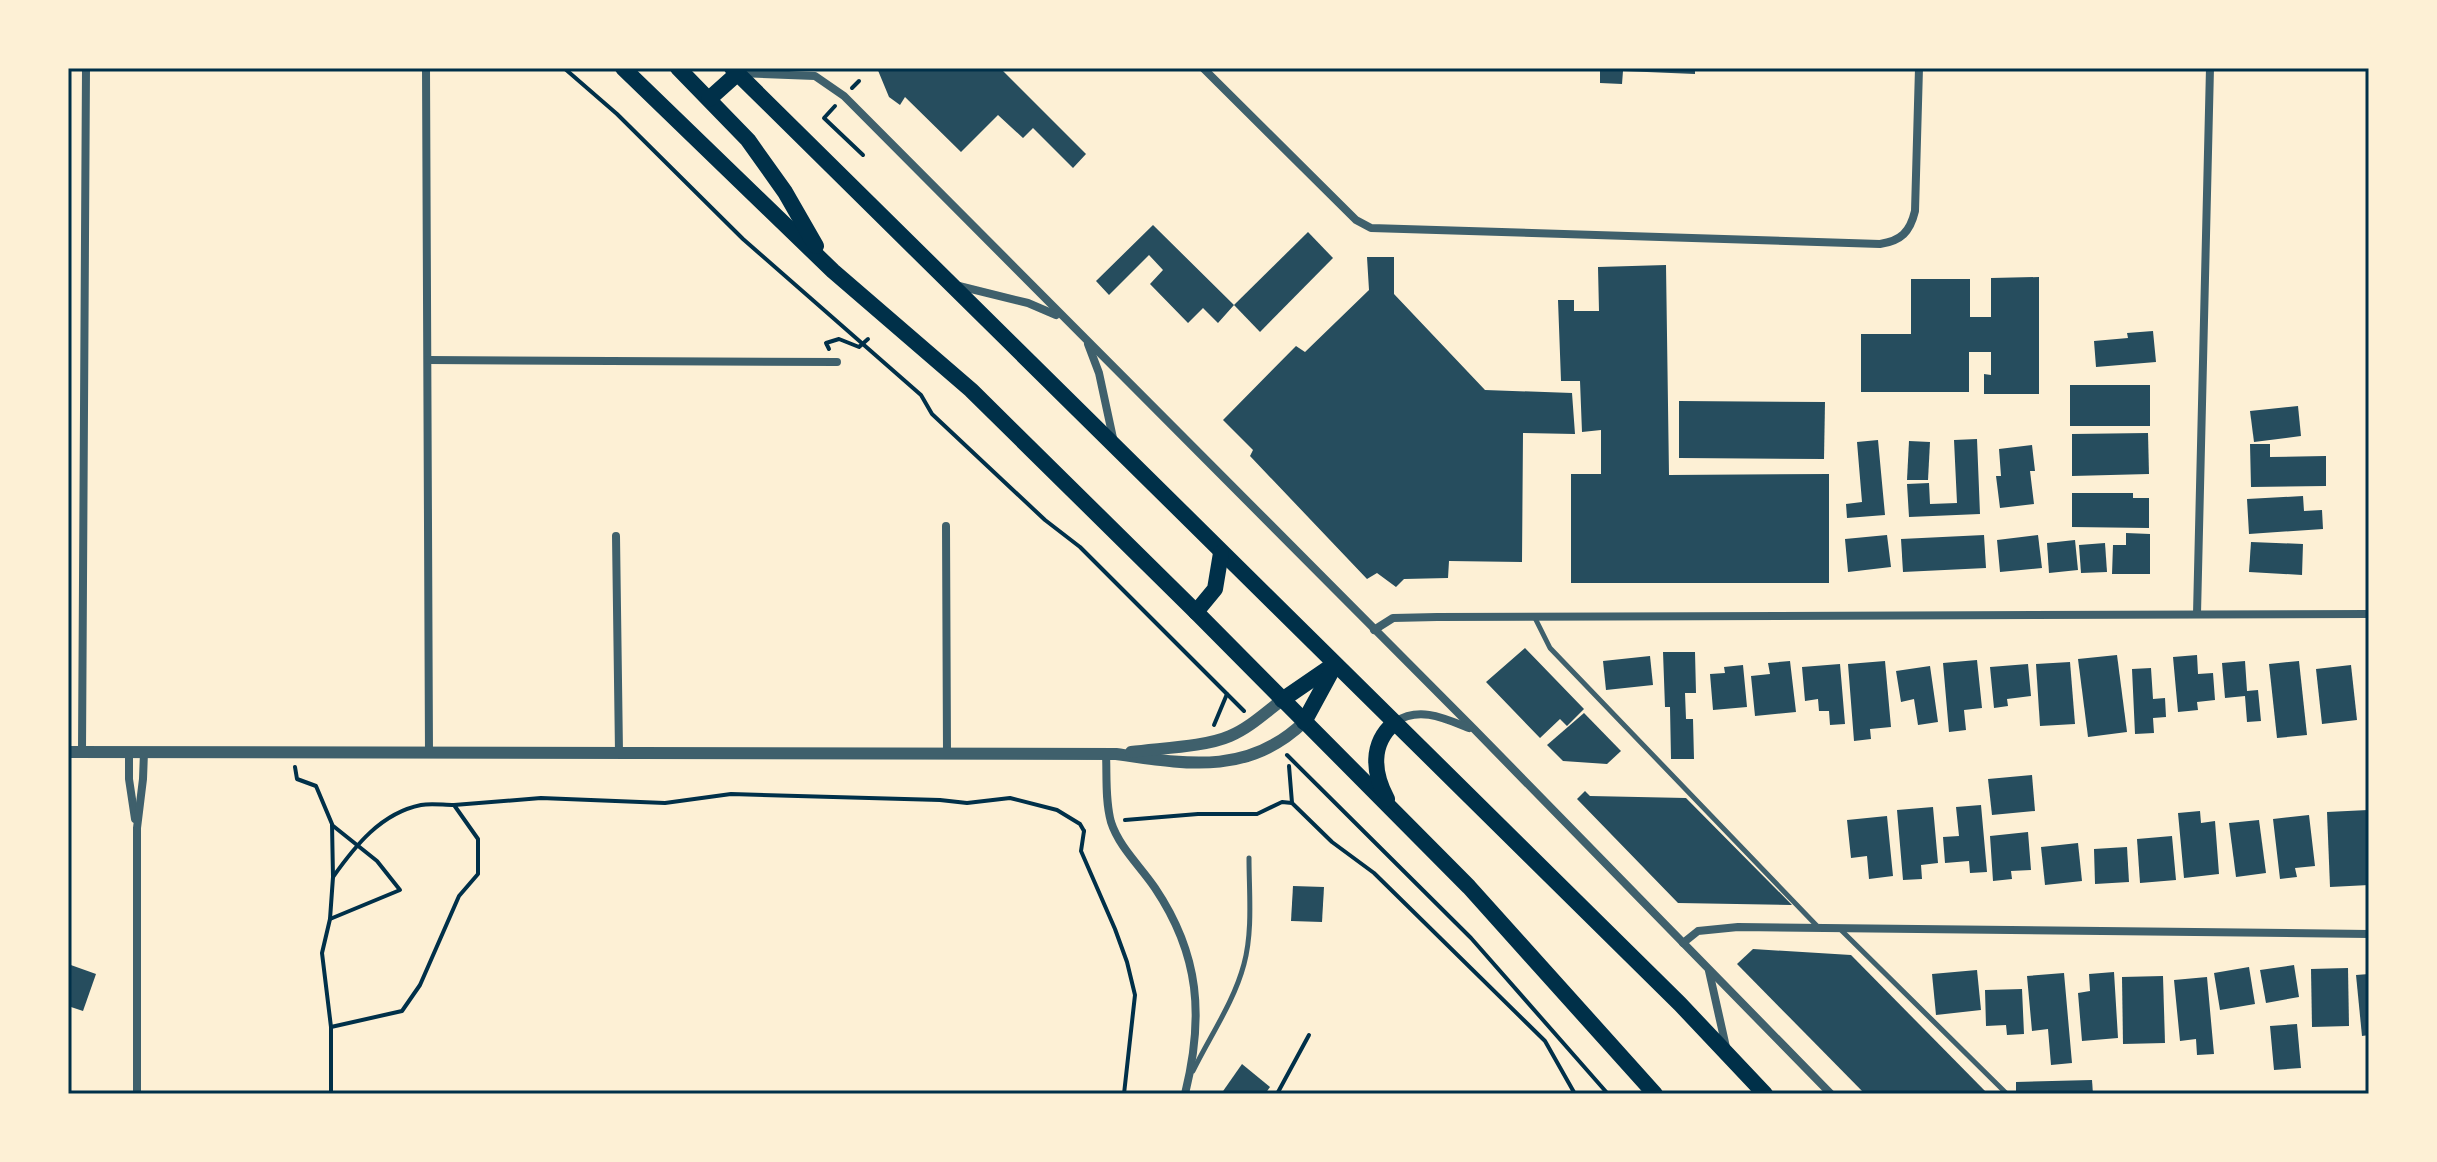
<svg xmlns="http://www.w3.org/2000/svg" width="2437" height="1162" font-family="Rubik,sans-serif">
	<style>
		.building { fill: #264d5e }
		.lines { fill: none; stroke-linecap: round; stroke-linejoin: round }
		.path { stroke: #003049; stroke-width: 4 }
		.service { stroke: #3f606c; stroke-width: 5 }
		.minor { stroke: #3f606c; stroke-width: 8 }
		.tertiary { stroke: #3f606c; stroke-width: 12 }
		.trunk { stroke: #003049; stroke-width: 16 }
		.neatline { fill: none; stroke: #003049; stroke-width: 3 }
	</style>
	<rect width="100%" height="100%" fill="#fdf0d5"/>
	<g class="building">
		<path d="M877 68H1000L1086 154 1073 168 1033 128 1023 138 998 115 961 152 905 97 900 105 889 97Z"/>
		<path d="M1600 68H1695V74L1623 71 1622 84 1600 83Z"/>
		<path d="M1153 225 1234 305 1218 323 1203 308 1188 323 1150 284 1163 270 1149 255 1109 295 1096 281Z"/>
		<path d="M1308 232 1333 258 1260 332 1234 305Z"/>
		<path d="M1367 257H1394V294L1485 390 1572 393 1575 434 1523 433 1522 562 1449 561 1448 578 1404 579 1396 587 1377 573 1367 579 1250 456 1253 450 1223 420 1296 346 1305 352 1369 290Z"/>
		<path d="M1666 265 1669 475 1829 474V583H1571V474H1601V430L1582 432 1580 381H1561L1558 300H1574V311H1599L1598 267Z"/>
		<path d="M2039 277V394H1984V374L1991 375V352H1969V392H1861V334H1911V279H1970V317H1991V278Z"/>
		<path d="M2153 331 2156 362 2096 367 2094 341 2128 338 2127 333Z"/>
		<rect x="2070" y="385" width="80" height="41"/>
		<path d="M1679 401 1825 402 1824 459 1679 458Z"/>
		<path d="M2298 406 2301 436 2254 442 2250 411Z"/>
		<path d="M2148 433 2149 474 2072 476V434Z"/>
		<path d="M1977 439 1980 514 1909 517 1907 484 1929 483 1930 504 1957 503 1954 440Z"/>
		<path d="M1878 440 1885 515 1847 518 1846 504 1862 502 1857 442Z"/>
		<path d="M1909 441 1930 442 1928 480H1907Z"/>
		<path d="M2250 444H2270V457L2326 456V486L2251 487Z"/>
		<path d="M2032 445 2035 471H2030L2034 504 2000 508 1996 476H2001L1999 449Z"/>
		<path d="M2072 493H2133V498H2149V528L2072 527Z"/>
		<path d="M2303 496 2304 511 2322 510 2323 529 2249 534 2247 499Z"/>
		<path d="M2126 533 2150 534V574H2112L2113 545H2126Z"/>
		<path d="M1887 535 1891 567 1848 572 1845 539Z"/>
		<path d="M1984 535 1986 568 1903 572 1901 539Z"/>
		<path d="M2038 535 2042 568 2000 572 1997 540Z"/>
		<path d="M2075 540 2078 570 2049 573 2047 543Z"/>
		<path d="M2251 542 2303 544 2302 575 2249 572Z"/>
		<path d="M2105 543 2107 572 2081 573 2079 545Z"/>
		<path d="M1525 648 1584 709 1567 726 1560 719 1540 738 1486 682Z"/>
		<path d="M1663 652H1695L1696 693H1685L1686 719H1693L1694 759H1671L1670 707H1665Z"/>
		<path d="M2117 655 2127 732 2088 737 2078 659Z"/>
		<path d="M2197 655 2198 674 2213 673 2215 700 2197 702 2198 710 2178 712 2173 657Z"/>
		<path d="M1650 656 1653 685 1606 690 1603 661Z"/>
		<path d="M1977 660 1982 708 1964 710 1966 730 1949 732 1943 663Z"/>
		<path d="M1790 661 1796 712 1755 716 1751 676 1770 674 1768 663Z"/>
		<path d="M1885 661 1891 727 1870 729 1871 739 1854 741 1848 664Z"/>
		<path d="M2245 661 2247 691 2258 690 2261 721 2247 722 2245 696 2225 698 2222 663Z"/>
		<path d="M2299 661 2307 735 2277 738 2269 664Z"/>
		<path d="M2070 662 2075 724 2040 726 2036 664Z"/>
		<path d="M1840 664 1845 724 1830 725 1829 711H1819L1818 699 1805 701 1802 667Z"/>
		<path d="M2028 664 2031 696 2007 699 2008 706 1994 708 1990 667Z"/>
		<path d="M1743 665 1747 707 1713 710 1710 674 1725 673 1724 667Z"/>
		<path d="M2351 665 2357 720 2322 724 2316 669Z"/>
		<path d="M1930 666 1938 722 1918 725 1914 699 1901 702 1896 671Z"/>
		<path d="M2151 668 2153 699 2165 698 2166 717 2153 718 2154 733 2135 734 2132 669Z"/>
		<path d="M1584 713 1621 751 1607 764 1563 761 1547 745Z"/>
		<path d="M2032 775 2035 811 1992 815 1988 779Z"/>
		<path d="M1585 791 1590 796 1686 798 1792 905 1678 903 1577 799Z"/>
		<path d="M1981 805 1987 872 1970 873 1969 861 1945 863 1943 837 1959 836 1956 807Z"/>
		<path d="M1933 807 1938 863 1921 865 1922 879 1903 880 1897 810Z"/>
		<path d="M2368 810 2369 885 2330 887 2327 812Z"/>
		<path d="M2200 811 2201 823 2215 821 2219 874 2184 878 2178 813Z"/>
		<path d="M2309 815 2315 866 2295 868 2297 877 2280 879 2273 819Z"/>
		<path d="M1887 816 1893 876 1869 879 1867 856 1851 858 1847 820Z"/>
		<path d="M2259 820 2266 873 2236 877 2229 823Z"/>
		<path d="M2028 832 2031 870 2011 871 2012 879 1993 881 1990 836Z"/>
		<path d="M2172 836 2176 880 2140 883 2137 839Z"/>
		<path d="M2078 843 2082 881 2045 885 2041 847Z"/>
		<path d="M2127 847 2129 882 2095 884 2094 849Z"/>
		<path d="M1293 886 1324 887 1322 922 1291 921Z"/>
		<path d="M1753 949 1851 955 1988 1094H1865L1737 964Z"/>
		<path d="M68 964 96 974 83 1011 68 1006Z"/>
		<path d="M2294 965 2299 997 2266 1003 2260 970Z"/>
		<path d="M2249 967 2255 1004 2220 1010 2214 973Z"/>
		<path d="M2348 968 2349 1026 2312 1027 2311 969Z"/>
		<path d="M1977 970 1981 1010 1936 1015 1932 974Z"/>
		<path d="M2114 972 2118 1038 2082 1041 2078 993 2090 991 2089 974Z"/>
		<path d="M2064 973 2072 1063 2051 1065 2048 1029 2032 1031 2027 976Z"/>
		<path d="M2369 974V1035L2362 1036 2356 975Z"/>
		<path d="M2163 976 2165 1043 2123 1044 2122 977Z"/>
		<path d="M2207 977 2214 1054 2197 1055 2196 1039 2180 1041 2174 980Z"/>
		<path d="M2022 989 2024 1034 2007 1035 2006 1025 1986 1026 1985 990Z"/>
		<path d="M2297 1024 2301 1068 2274 1070 2270 1026Z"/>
		<path d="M1242 1064 1270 1087 1265 1094H1221Z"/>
		<path d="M2092 1080 2093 1094H2016V1082Z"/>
	</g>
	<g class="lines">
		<g class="path">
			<path d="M564 68 617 114 743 239 921 395 932 414 1045 520 1080 547 1244 711"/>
			<path d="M852 88 859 81"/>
			<path d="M835 106 824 118 863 155"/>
			<path d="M829 349 826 343 839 339 859 347 868 339"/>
			<path d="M1214 725 1227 694"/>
			<path d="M1287 755 1471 938 1608 1094"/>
			<path d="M1289 766 1292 803"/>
			<path d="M295 767 297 779 316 786 332 824 333 877 330 919 322 953 331 1027V1094"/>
			<path d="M1125 820 1198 814H1257L1282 802 1292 803 1332 842 1374 873 1545 1041 1575 1094"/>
			<path d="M1084 831 1081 851 1115 929 1127 962 1135 995 1124 1094"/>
			<path d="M333 877C355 846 381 813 421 805 431 803 443 805 454 805"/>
			<path d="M330 919 400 890 377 861 332 825"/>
			<path d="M331 1027 402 1011 420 985 459 896 478 874V839L454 805 541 798 665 803 731 794 940 800 967 803 1010 798 1057 810 1080 824 1084 831"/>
			<path d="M1277 1094 1309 1035"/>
		</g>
		<g class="service">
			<path d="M1535 618 1550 648 1818 927"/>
			<path d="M1839 928 2007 1094"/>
			<path d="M1193 1071C1210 1036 1234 1002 1244 964 1253 931 1249 892 1249 858"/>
		</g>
		<g class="minor">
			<path d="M426 68 429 753"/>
			<path d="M1203 68 1356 220 1371 228 1880 244C1901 241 1910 232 1915 211L1919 68"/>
			<path d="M739 73 815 76 844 96 1474 729 1831 1094"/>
			<path d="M959 286 1028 303 1056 315"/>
			<path d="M1088 344 1099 373 1113 438"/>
			<path d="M428 360 837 362"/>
			<path d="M946 526 947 754"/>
			<path d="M616 536 619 753"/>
			<path d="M2197 614 2210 68"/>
			<path d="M1374 630 1393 618 1437 617 2369 614"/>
			<path d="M1395 722C1419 706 1444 718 1469 728"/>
			<path d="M82 752 86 68"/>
			<path d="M129 752V779L135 819"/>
			<path d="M1106 754C1107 776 1105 800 1111 822 1119 847 1141 867 1155 888 1200 955 1204 1017 1185 1094"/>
			<path d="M1683 943 1698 931 1738 927 2369 934"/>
			<path d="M1709 971 1726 1047"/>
			<path d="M137 1094V828L143 779 144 752"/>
		</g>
		<g class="tertiary">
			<path d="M68 752 1116 754C1186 764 1248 776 1304 722"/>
			<path d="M1131 752C1160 748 1205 747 1230 736 1249 728 1265 713 1282 700"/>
		</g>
		<g class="trunk">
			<path d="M623 68 833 271 971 390 1196 612 1469 887 1655 1094"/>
			<path d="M678 68 748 140 785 192 816 246"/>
			<path d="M732 68 1680 1004 1765 1094"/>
			<path d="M709 99 738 73"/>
			<path d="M1196 612 1215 589 1221 553"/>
			<path d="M1282 700 1333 665"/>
			<path d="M1304 722 1335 665"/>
			<path d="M1387 799C1373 773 1370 744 1394 723"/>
		</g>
	</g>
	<rect width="2437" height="1162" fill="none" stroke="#fdf0d5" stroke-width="140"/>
	<rect x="70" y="70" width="2297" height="1022" class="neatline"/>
</svg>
